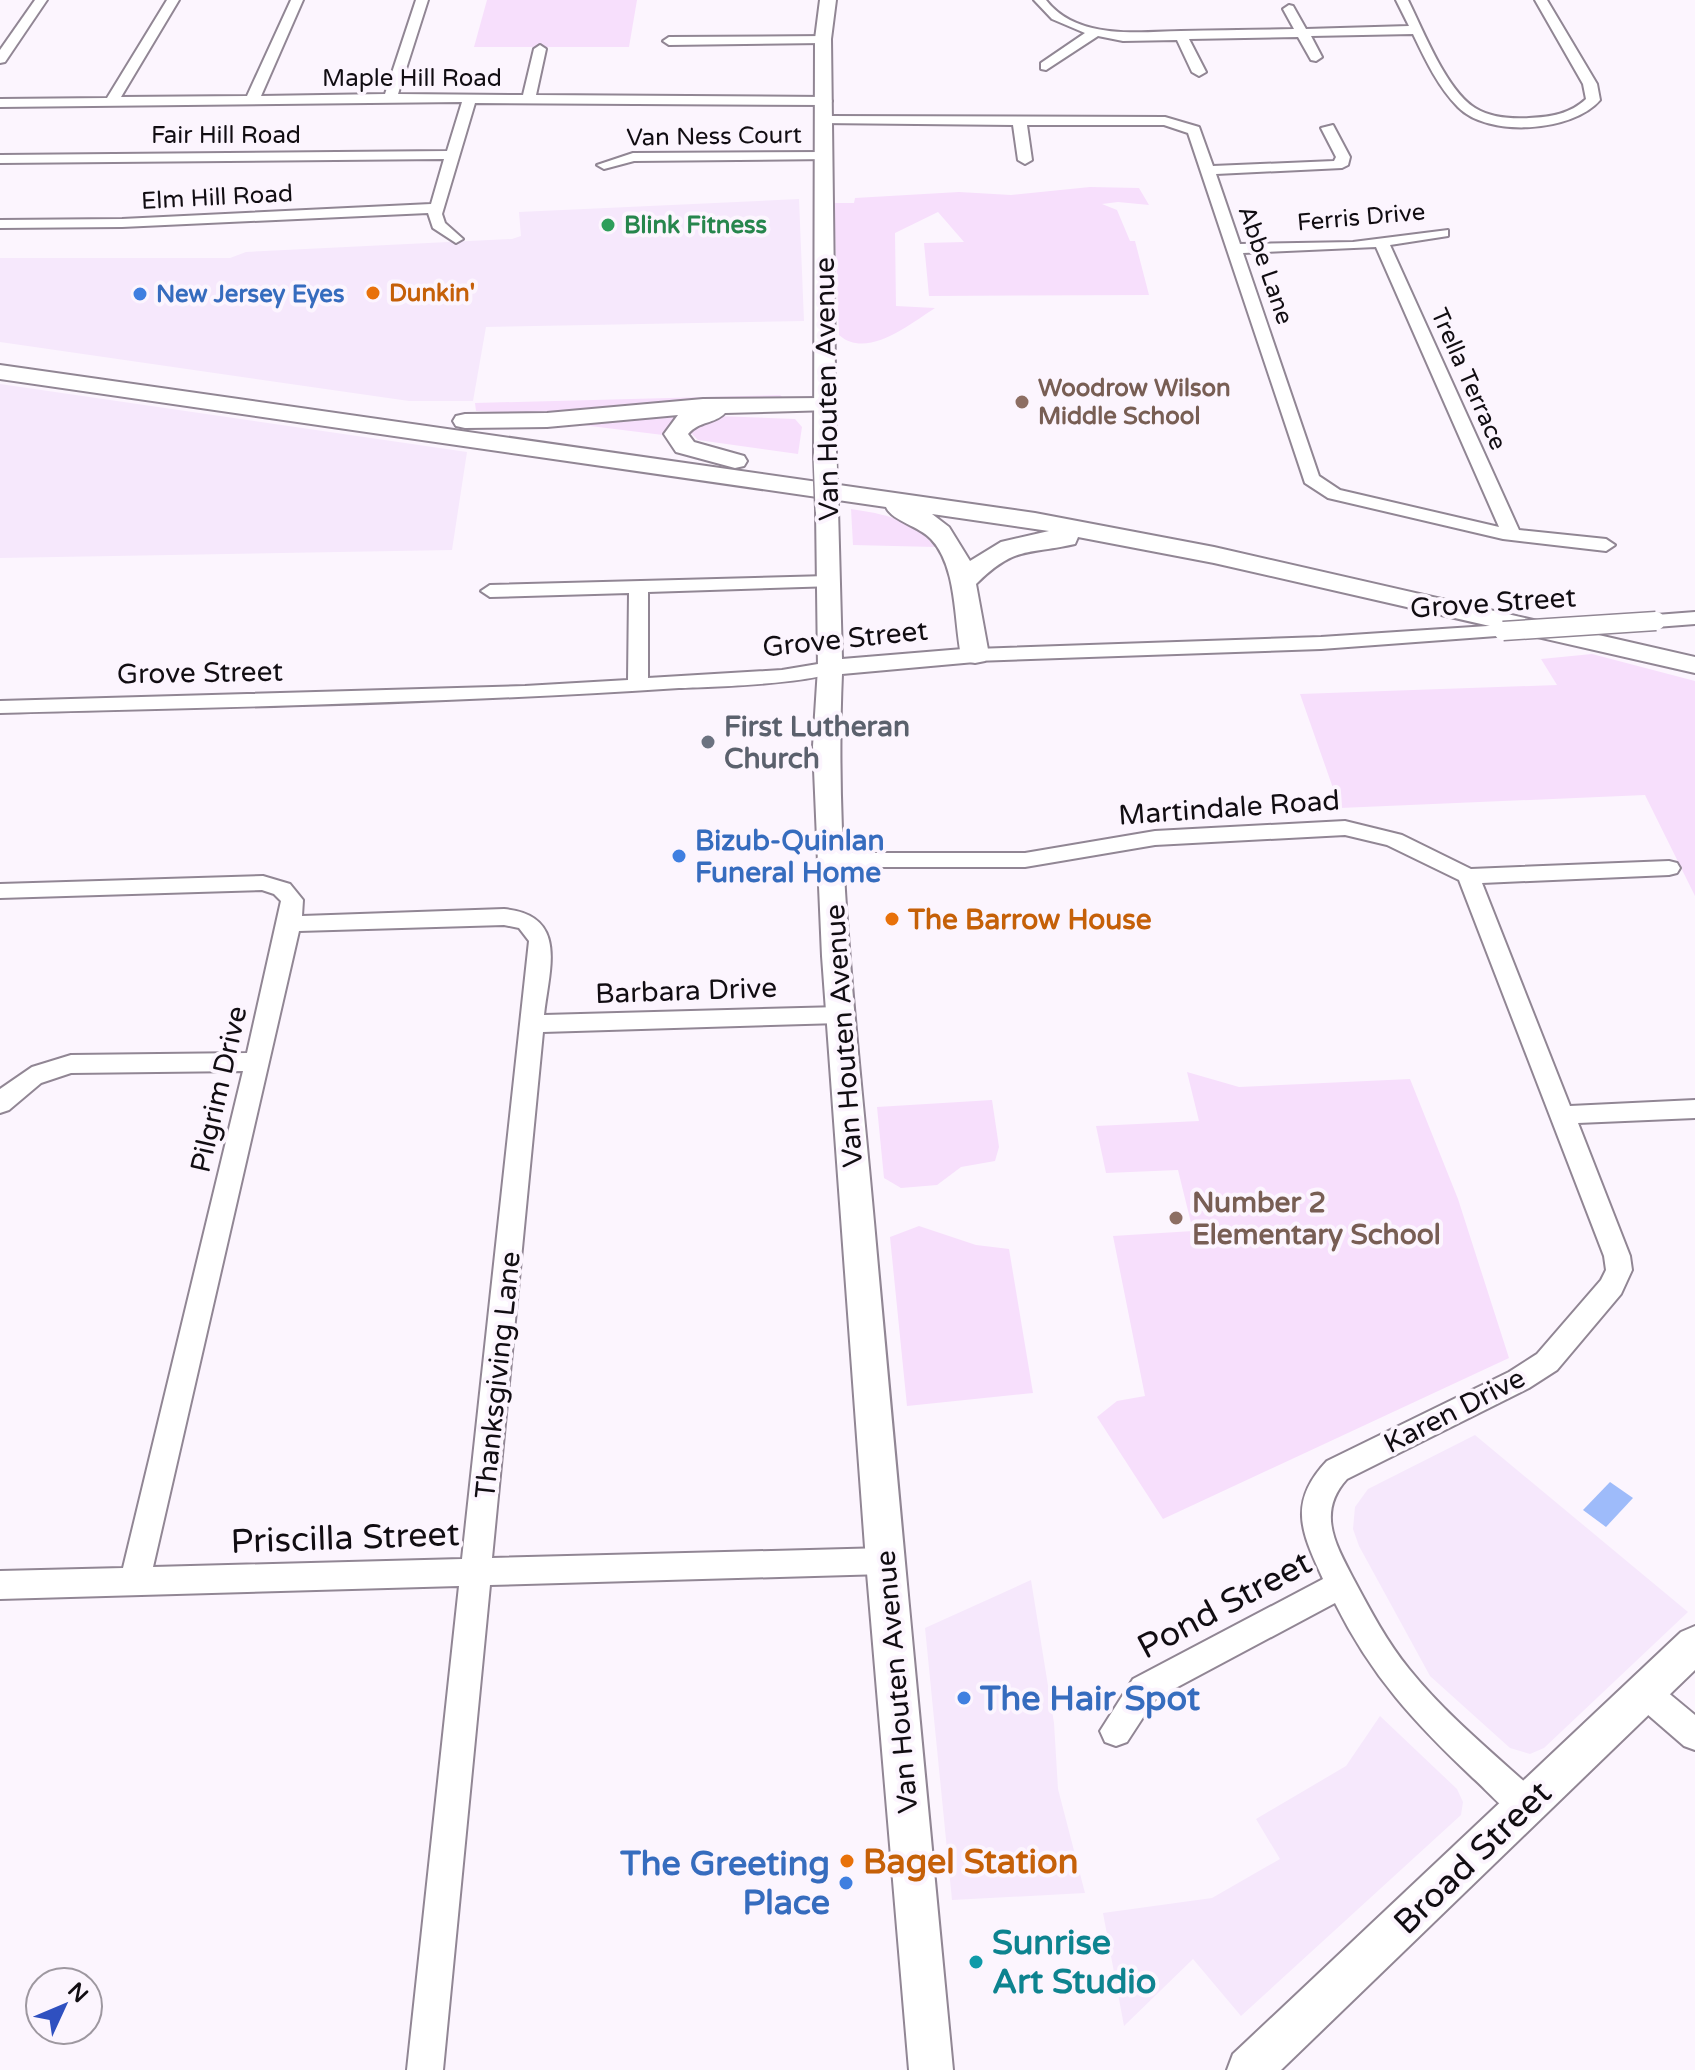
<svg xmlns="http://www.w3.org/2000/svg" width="1695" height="2070" font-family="'Varela Round',sans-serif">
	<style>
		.commercial { fill: #f6e8fc }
		.green { fill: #f7dffc }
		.water { fill: #9ebbfa }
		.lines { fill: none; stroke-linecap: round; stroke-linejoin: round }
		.minor-casing { stroke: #918694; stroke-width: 4 }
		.major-casing { stroke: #918694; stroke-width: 4 }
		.highway-casing { stroke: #918694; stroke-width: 4 }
		.minor { fill: #fff; fill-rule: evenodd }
		.major { fill: #fff; fill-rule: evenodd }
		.highway { fill: #fff; fill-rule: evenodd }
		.minor-bridge-casing { stroke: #918694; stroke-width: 21; stroke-linecap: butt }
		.major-bridge-casing { stroke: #918694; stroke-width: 26; stroke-linecap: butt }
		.minor-bridge { stroke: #fff; stroke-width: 18 }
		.major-bridge { stroke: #fff; stroke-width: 23 }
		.leisure-dot { fill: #2e9e5b; stroke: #fcf5fe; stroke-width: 3 }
		.food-dot { fill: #e8710a; stroke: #fcf5fe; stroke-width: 3 }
		.shop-dot { fill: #3f7fe0; stroke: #fcf5fe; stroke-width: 3 }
		.education-dot { fill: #8d6e63; stroke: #fcf5fe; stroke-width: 3 }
		.worship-dot { fill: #6b7280; stroke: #fcf5fe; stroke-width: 3 }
		.culture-dot { fill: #0f9aa8; stroke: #fcf5fe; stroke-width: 3 }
		.labels { text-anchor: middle; stroke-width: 8; stroke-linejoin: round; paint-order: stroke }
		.far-street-label { font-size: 24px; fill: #110d12; stroke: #fcf5fe }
		.far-leisure-label { font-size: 24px; font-weight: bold; fill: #27864d; stroke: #fcf5fe; text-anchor: start }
		.far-food-label { font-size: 24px; font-weight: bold; fill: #c56008; stroke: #fcf5fe; text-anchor: start }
		.far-shop-label { font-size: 24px; font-weight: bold; fill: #366cbe; stroke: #fcf5fe; text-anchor: start }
		.far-education-label { font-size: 24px; font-weight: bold; fill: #785e54; stroke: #fcf5fe; text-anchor: start }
		.street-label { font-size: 28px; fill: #110d12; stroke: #fcf5fe }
		.worship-label { font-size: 28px; font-weight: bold; fill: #5b616d; stroke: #fcf5fe; text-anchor: start }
		.shop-label { font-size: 28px; font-weight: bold; fill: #366cbe; stroke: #fcf5fe; text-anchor: start }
		.food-label { font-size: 28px; font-weight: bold; fill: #c56008; stroke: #fcf5fe; text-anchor: start }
		.education-label { font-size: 28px; font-weight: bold; fill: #785e54; stroke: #fcf5fe; text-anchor: start }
		.near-street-label { font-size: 34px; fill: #110d12; stroke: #fcf5fe }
		.near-shop-label { font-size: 34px; font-weight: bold; fill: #366cbe; stroke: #fcf5fe; text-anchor: start }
		.near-food-label { font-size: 34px; font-weight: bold; fill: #c56008; stroke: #fcf5fe; text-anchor: start }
		.near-culture-label { font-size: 34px; font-weight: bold; fill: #0d838f; stroke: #fcf5fe; text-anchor: start }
	</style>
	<rect width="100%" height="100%" fill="#fcf5fe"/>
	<g class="commercial">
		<path d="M799 199 804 321 486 327 473 401H409L0 342V258H230L246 252 512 239 521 236 519 212Z"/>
		<path d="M0 384 467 452 452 550 0 558Z"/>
		<path d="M1475 1435 1688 1612 1544 1748 1530 1754 1510 1748 1430 1676 1359 1546 1353 1529 1355 1507 1368 1489Z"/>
		<path d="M1031 1580 1054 1723 1058 1789 1085 1893 952 1900 925 1628Z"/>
		<path d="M1380 1716 1457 1789 1463 1802 1461 1815 1241 2016 1193 1959 1124 2026 1103 1913 1212 1898 1280 1859 1256 1819 1346 1766Z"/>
	</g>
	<g class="green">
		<path d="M487 0H637L629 47H474Z"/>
		<path d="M1090 187 1139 188 1149 205 1118 202 1102 204 1117 210 1130 241H1135L1149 295 929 296 924 243 964 242 938 212 895 233 896 306 935 308C910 324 867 360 839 335L834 203H854L855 198 959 192 1011 195Z"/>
		<path d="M780 395 786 400 553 415 476 411 475 403Z"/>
		<path d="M684 412 663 435 566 423Z"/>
		<path d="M717 416 795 419 802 427 798 454 698 440 690 432 694 426Z"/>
		<path d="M851 509C884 514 913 519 935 547L853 545Z"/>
		<path d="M1592 654 1695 681V896L1645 795 1340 808 1300 694 1557 685 1541 659Z"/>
		<path d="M1187 1072 1239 1087 1410 1079 1458 1199 1509 1358 1163 1519 1097 1417 1117 1401 1145 1396 1113 1236 1193 1231 1178 1170 1106 1173 1096 1126 1199 1121Z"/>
		<path d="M992 1100 999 1147 995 1161 961 1167 937 1185 901 1188 884 1178 877 1107Z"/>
		<path d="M919 1226 976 1245 1009 1249 1033 1393 907 1406 890 1237Z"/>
	</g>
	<path class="water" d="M1610 1482 1633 1498 1606 1527 1583 1510Z"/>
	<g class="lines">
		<defs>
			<g id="minor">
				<path d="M35 0H47L5 62 0 63V50Z"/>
				<path d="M167 0H179L121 97 247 96 291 0H303L261 96 385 94 416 0H428L398 94 523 95 534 49 540 45 546 49 536 95 825 97 832 101 825 105 475 103 442 214 445 223 463 239 456 243 433 228 428 213 122 227 0 228V220L122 219 431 204 444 159 0 163V155L447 151 462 102 0 107V99L107 98Z"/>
				<path d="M1034 0H1046C1077 40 1137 32 1181 31 1219 30 1256 30 1294 29L1283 9 1289 5 1293 6 1306 29 1409 26 1396 0H1408C1423 30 1446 90 1475 108 1491 118 1512 119 1529 118 1551 117 1570 114 1586 99L1583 84 1535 0H1547L1597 84 1600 100C1573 132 1488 138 1458 107 1438 87 1425 59 1413 34L1311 36 1322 57 1316 61 1311 60 1298 37 1189 39 1206 72 1199 76 1192 72 1177 40 1123 41 1098 36 1046 70 1041 69V63L1085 33 1052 19Z"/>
				<path d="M827 36 829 39 823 43 669 45 663 41 669 37Z"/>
				<path d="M825 116 1165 117 1199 127 1213 166 1334 161 1336 157 1321 128 1333 125 1350 157 1348 165 1342 168 1216 174 1240 244 1353 242 1448 230V236L1390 245 1519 530 1606 539 1615 545 1606 551 1503 539 1328 498 1305 483 1188 133 1164 125H1027L1032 160 1025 164 1018 160 1013 125 820 123V117ZM1376 247 1499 527 1340 490 1319 476 1243 253Z"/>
				<path d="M825 152 830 153V159L634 161 604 169 597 165 633 153Z"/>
				<path d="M828 576 837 582 835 586 648 592V678L782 670 830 662 840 668C826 684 706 687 679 688 453 703 227 707 0 713V701L525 686 628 680 629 593 490 597 481 591 490 585Z"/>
				<path d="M1695 612V624L1656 627 1646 621 1656 615Z"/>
				<path d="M1503 625 1510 627 1513 631 1510 635 1321 649 975 661 965 655 975 649 1321 637Z"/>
				<path d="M1345 821 1402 835 1471 869 1669 861 1677 863 1680 868 1677 873 1669 875 1482 883 1570 1106 1695 1100V1118L1578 1123 1630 1256 1632 1270 1621 1294 1557 1370 1529 1388 1347 1479C1316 1513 1336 1545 1354 1580 1370 1610 1387 1642 1409 1669 1446 1715 1494 1754 1538 1794L1542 1805 1538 1816 1526 1821C1505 1813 1490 1793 1473 1778 1414 1722 1372 1677 1335 1603L1155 1699 1127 1742 1116 1746 1105 1742 1100 1731 1133 1679 1323 1579C1302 1533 1287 1503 1327 1461L1509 1372 1537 1354 1601 1280 1606 1270 1604 1256 1459 880 1387 845 1345 835 1155 845 1025 867H832L824 865 821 860 824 855 832 853H1025L1155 831Z"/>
				<path d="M263 876 290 884 303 900 302 916 504 909C569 915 549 969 544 1015L840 1007 848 1009 852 1015 848 1021 840 1023 543 1032 492 1558 885 1548 896 1552 900 1561 896 1570 885 1574 490 1585 443 2070H407L459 1586 0 1599V1571L123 1568 243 1071 71 1073 41 1083 9 1110 0 1113V1089L32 1067 71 1055 247 1053 281 901 274 894 262 890 0 898V884ZM504 925 519 928 529 941 462 1559 153 1567 299 931Z"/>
				<path d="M1643 1676 1654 1681 1695 1715V1750L1684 1746 1632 1701 1627 1691 1632 1681Z"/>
			</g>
			<g id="major">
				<path d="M820 0H836L831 39 836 456 825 463 814 456 815 39Z"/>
				<path d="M827 502 838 509 842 659 975 648 984 650 987 655 984 660 975 662 842 674C834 857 858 1041 874 1222 899 1505 926 1787 953 2070H909L866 1561 822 956 813 746 818 668 816 509Z"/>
				<path d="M1695 1626V1670L1281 2070H1227L1233 2054 1681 1632Z"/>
			</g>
			<g id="highway">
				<path d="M0 365 1035 513 1214 547 1695 657V673L1214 563 1078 537 1075 544C1027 555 1016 545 976 584L989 655 985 661 975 663 965 661 961 655C954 620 957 566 931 539 919 526 892 521 886 507L0 379ZM932 514 1035 529 1049 531 1001 542 970 561 949 527Z"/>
				<path d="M823 398 831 400 835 405 831 410 725 413C715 424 699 421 688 434L694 442 744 456 747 461 744 466 735 468 676 452 664 434 678 415 547 427 465 428 456 426 453 421 456 416 465 414 547 413 703 399Z"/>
			</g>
		</defs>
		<use href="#minor" class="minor-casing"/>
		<use href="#major" class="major-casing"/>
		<use href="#highway" class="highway-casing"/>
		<use href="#minor" class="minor"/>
		<use href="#major" class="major"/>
		<use href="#highway" class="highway"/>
		<defs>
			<path id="minor-bridge" d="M1503 631 1656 621"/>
			<path id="major-bridge" d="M825 456 827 509"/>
		</defs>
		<use href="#minor-bridge" class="minor-bridge-casing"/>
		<use href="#major-bridge" class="major-bridge-casing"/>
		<use href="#minor-bridge" class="minor-bridge"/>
		<use href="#major-bridge" class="major-bridge"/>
	</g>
	<circle class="leisure-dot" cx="608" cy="225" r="8"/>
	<g class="food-dot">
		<circle cx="373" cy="293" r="8"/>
		<circle cx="892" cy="919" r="8"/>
		<circle cx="847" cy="1861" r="8"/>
	</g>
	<g class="shop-dot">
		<circle cx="140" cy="294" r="8"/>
		<circle cx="679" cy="856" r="8"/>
		<circle cx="964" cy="1698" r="8"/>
		<circle cx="846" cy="1883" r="8"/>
	</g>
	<g class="education-dot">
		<circle cx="1022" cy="402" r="8"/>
		<circle cx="1176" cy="1218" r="8"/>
	</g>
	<circle class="worship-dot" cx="708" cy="742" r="8"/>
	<circle class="culture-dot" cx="976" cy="1962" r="8"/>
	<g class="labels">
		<g class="far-street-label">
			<text x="412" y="86">Maple Hill Road</text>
			<text x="226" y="143">Fair Hill Road</text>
			<text transform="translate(714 136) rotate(-1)" y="8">Van Ness Court</text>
			<text transform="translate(217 197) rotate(-3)" y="8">Elm Hill Road</text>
			<text transform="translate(1361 217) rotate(-5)" y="8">Ferris Drive</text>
			<text transform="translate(1266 265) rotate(71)" y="8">Abbe Lane</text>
			<text transform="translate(1469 379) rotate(66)" y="8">Trella Terrace</text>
		</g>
		<g class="far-leisure-label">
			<text x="624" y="233">Blink Fitness</text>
		</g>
		<g class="far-food-label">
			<text x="389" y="301">Dunkin'</text>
		</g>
		<g class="far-shop-label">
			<text x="156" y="302">New Jersey Eyes</text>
		</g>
		<g class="far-education-label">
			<text x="1038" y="396">Woodrow Wilson<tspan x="1038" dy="28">Middle School</tspan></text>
		</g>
		<g class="street-label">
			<text transform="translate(826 389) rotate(-91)" y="10">Van Houten Avenue</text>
			<text transform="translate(1493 602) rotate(-4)" y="10">Grove Street</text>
			<text transform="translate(845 638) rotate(-6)" y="10">Grove Street</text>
			<text transform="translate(200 672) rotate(-1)" y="10">Grove Street</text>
			<text transform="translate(1229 807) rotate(-4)" y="10">Martindale Road</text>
			<text transform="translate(686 990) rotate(-2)" y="10">Barbara Drive</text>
			<text transform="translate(843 1036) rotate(-94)" y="10">Van Houten Avenue</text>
			<text transform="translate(218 1089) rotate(-77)" y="10">Pilgrim Drive</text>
			<text transform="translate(497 1375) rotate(-84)" y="10">Thanksgiving Lane</text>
			<text transform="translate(1454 1410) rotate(-27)" y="10">Karen Drive</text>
			<text transform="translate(896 1682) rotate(-95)" y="10">Van Houten Avenue</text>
		</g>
		<g class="worship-label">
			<text x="724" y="736">First Lutheran<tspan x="724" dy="32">Church</tspan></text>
		</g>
		<g class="shop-label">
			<text x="695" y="850">Bizub-Quinlan<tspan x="695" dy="32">Funeral Home</tspan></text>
		</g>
		<g class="food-label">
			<text x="908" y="929">The Barrow House</text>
		</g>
		<g class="education-label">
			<text x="1192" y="1212">Number 2<tspan x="1192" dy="32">Elementary School</tspan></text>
		</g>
		<g class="near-street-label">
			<text transform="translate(345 1537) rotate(-2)" y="12">Priscilla Street</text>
			<text transform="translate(1224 1604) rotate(-28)" y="12">Pond Street</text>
			<text transform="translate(1472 1857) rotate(-44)" y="12">Broad Street</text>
		</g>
		<g class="near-shop-label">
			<text x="980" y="1710">The Hair Spot</text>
			<text x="830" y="1875" text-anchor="end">The Greeting<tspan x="830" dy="39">Place</tspan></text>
		</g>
		<g class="near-food-label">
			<text x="863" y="1873">Bagel Station</text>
		</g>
		<g class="near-culture-label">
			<text x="992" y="1954">Sunrise<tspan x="992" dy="39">Art Studio</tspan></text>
		</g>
	</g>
	<g transform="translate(64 2006) rotate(46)"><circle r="38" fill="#fcf5fe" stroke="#9e98a0" stroke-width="2"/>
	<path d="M0-6L14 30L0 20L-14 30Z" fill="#2f50c0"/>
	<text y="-12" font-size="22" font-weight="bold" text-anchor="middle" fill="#110d12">N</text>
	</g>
</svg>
